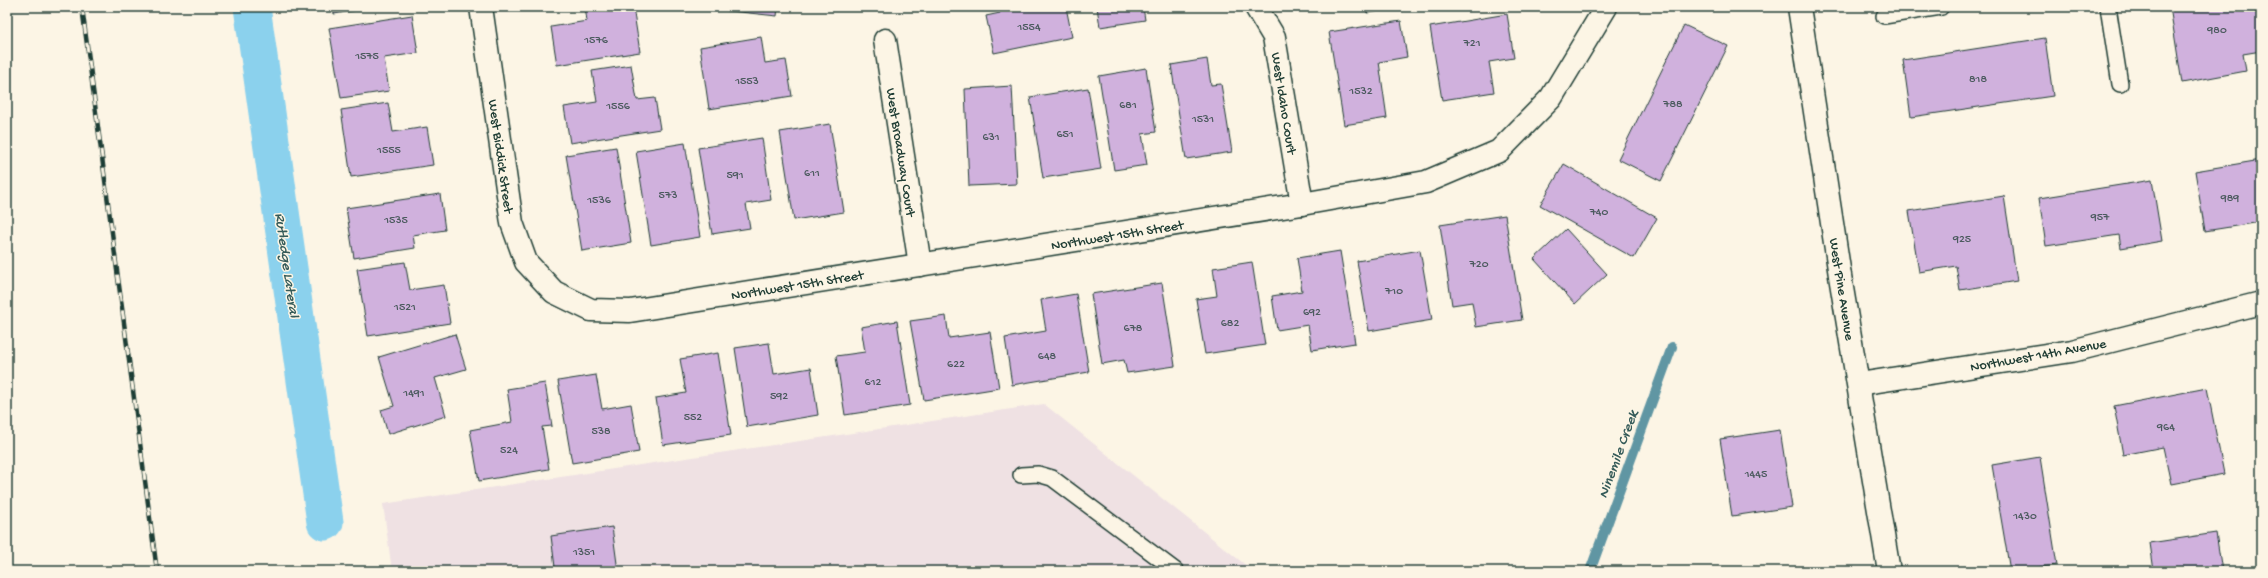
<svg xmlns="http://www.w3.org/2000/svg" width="2268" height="578" font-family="'Gochi Hand',sans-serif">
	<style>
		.built { fill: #efe1e3 }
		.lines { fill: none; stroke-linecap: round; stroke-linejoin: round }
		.stream { stroke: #6096a3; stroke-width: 10 }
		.canal { stroke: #8bd1ed; stroke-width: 37 }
		.building { fill: #d0b1dd; stroke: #1f3d34 }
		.service-casing { stroke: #1f3d34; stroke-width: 18 }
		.minor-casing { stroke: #1f3d34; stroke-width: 25 }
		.tertiary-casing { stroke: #1f3d34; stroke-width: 25 }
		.service { stroke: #fcf5e5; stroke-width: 15 }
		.minor { stroke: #fcf5e5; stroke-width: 22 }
		.tertiary { stroke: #fcf5e5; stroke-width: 22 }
		.rail-casing { stroke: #1f3d34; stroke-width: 4.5 }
		.rail { stroke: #fcf5e5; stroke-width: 3; stroke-dasharray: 9; stroke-linecap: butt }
		.labels { text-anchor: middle; stroke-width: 3; stroke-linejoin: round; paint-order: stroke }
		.number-label { font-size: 12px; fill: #4b5a5e }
		.street-label { font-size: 14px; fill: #1f3d34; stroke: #fcf5e5 }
		.water-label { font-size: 15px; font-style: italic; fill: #355b59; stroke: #fcf5e5 }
	</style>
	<rect width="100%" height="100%" fill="#fcf5e5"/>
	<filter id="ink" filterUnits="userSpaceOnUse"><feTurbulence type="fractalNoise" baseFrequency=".025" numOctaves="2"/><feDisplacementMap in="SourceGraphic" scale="8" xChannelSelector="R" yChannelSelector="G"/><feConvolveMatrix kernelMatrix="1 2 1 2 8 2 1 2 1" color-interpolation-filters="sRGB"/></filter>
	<g filter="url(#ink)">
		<path class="built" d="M1044 404 1253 571H392L383 504Z"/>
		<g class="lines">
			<path class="stream" d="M1590 571 1672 347"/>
			<path class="canal" d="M252 7 325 522"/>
		</g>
		<g class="building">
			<path d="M333 7H376L334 14Z"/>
			<path d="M585 7H633L640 52 557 65 551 27 587 21Z"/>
			<path d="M693 7H778L777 16Z"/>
			<path d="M999 7H1066L1072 37 994 53 986 16 1000 13Z"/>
			<path d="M1097 7H1143L1145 20 1100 27Z"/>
			<path d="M1366 7H1408L1367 13Z"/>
			<path d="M2170 7H2261V51L2243 54 2246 71 2182 83Z"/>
			<path d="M1507 14 1514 58 1489 62 1494 92 1442 100 1430 27Z"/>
			<path d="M412 15 418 53 384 58 389 91 341 98 329 28Z"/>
			<path d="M1401 21 1407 57 1379 62 1387 118 1344 125 1329 32Z"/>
			<path d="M1684 25 1728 46 1661 181 1618 159Z"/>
			<path d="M761 37 765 63 786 60 792 96 709 109 700 47Z"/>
			<path d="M2045 38 2053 96 1911 117 1903 60Z"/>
			<path d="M1207 59 1211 85 1221 84 1232 152 1186 159 1171 65Z"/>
			<path d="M631 65 637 100 655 98 660 129 570 143 564 107 597 102 592 71Z"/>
			<path d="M1146 68 1156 132 1142 134 1147 165 1114 170 1099 76Z"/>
			<path d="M1012 86 1017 184 969 186 965 89Z"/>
			<path d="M1088 88 1101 169 1043 178 1030 97Z"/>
			<path d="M388 103 393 132 427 127 433 165 351 177 341 110Z"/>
			<path d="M830 124 844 212 794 220 780 132Z"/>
			<path d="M762 138 771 200 746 204 750 228 712 234 698 148Z"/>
			<path d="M685 143 700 237 651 245 636 151Z"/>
			<path d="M616 147 631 243 582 251 566 155Z"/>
			<path d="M2261 160V222L2205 231 2195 171Z"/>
			<path d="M1564 164 1657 218 1634 258 1540 205Z"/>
			<path d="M2152 180 2162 241 2121 248 2119 235 2046 246 2039 198Z"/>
			<path d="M440 194 445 230 413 235 415 248 354 258 346 208Z"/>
			<path d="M2004 196 2017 281 1960 290 1956 266 1919 272 1909 211Z"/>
			<path d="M1505 215 1522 320 1476 327 1472 302 1452 305 1440 225Z"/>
			<path d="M1566 229 1607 274 1575 304 1534 259Z"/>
			<path d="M1420 250 1432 320 1369 331 1357 261Z"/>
			<path d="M1340 251 1355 343 1312 350 1308 325 1277 330 1272 296 1302 291 1297 258Z"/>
			<path d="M405 262 410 290 444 285 450 323 368 336 357 269Z"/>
			<path d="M1252 262 1265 345 1205 354 1196 299 1217 296 1213 268Z"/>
			<path d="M1162 283 1175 366 1127 373 1124 360 1102 364 1091 294Z"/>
			<path d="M1076 294 1089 372 1012 385 1005 338 1046 331 1041 300Z"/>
			<path d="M946 316 949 338 990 332 999 388 924 400 910 321Z"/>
			<path d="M897 321 910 405 845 415 836 356 865 352 861 327Z"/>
			<path d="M455 334 466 369 435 378 446 416 388 434 381 410 394 406 379 357Z"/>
			<path d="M769 343 774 374 811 368 818 415 747 427 735 348Z"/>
			<path d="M718 353 731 435 663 445 656 398 686 393 680 359Z"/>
			<path d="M596 375 602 409 631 404 639 452 572 463 558 381Z"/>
			<path d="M545 383 552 426 542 427 549 469 479 481 470 430 512 422 507 389Z"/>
			<path d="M2207 388 2224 474 2171 484 2163 447 2123 455 2114 406Z"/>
			<path d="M1780 430 1792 507 1732 516 1720 439Z"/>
			<path d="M2040 457 2057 565 2010 571 1992 465Z"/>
			<path d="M612 527 618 571H523L555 567 551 536Z"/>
			<path d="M2216 533 2222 571H2154L2150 543Z"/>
		</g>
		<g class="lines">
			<defs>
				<g id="service">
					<path d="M2108 7 2120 84"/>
					<path d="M1884 16 1941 7"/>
					<path d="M1021 475 1038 474 1052 478 1176 571"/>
				</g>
				<g id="minor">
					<path d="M481 7 512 223 526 262 554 292 591 310 630 311 1302 204 1426 182 1499 151 1551 98 1606 7"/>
					<path d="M1256 7 1274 37 1302 204"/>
					<path d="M885 40 920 265"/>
					<path d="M1859 384 2072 351 2261 303"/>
				</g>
				<path id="tertiary" d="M1799 7 1841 282 1889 571"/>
			</defs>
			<use href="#service" class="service-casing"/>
			<use href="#minor" class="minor-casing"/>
			<use href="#tertiary" class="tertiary-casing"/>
			<use href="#service" class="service"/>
			<use href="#minor" class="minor"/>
			<use href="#tertiary" class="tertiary"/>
			<defs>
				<path id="rail" d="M82 7 157 571"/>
			</defs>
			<use href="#rail" class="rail-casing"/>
			<use href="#rail" class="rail"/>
		</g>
	</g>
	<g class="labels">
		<g class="number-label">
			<text x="1029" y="30">1554</text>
			<text x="2217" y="33">980</text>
			<text x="596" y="43">1576</text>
			<text x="1472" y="46">721</text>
			<text x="367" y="59">1575</text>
			<text x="1978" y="82">818</text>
			<text x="747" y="84">1553</text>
			<text x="1361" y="94">1532</text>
			<text x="1673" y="107">788</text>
			<text x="1128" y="108">681</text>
			<text x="618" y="109">1556</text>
			<text x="1203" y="122">1531</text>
			<text x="1065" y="137">651</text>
			<text x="991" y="140">631</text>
			<text x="389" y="153">1555</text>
			<text x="812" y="176">611</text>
			<text x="735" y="178">591</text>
			<text x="668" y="198">573</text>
			<text x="2230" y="201">989</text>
			<text x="599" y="203">1536</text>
			<text x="1599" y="215">740</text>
			<text x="2100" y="220">957</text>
			<text x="396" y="223">1535</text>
			<text x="1962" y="242">925</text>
			<text x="1479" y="267">720</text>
			<text x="1394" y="294">710</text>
			<text x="405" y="310">1521</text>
			<text x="1312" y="315">692</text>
			<text x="1230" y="326">682</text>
			<text x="1133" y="331">678</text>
			<text x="1047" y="359">648</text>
			<text x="956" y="367">622</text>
			<text x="873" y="385">612</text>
			<text x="414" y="396">1491</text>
			<text x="779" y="399">592</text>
			<text x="693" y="420">552</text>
			<text x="2166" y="430">964</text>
			<text x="601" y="434">538</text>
			<text x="509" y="453">524</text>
			<text x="1756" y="477">1445</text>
			<text x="2025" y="519">1430</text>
			<text x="584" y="555">1351</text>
		</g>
		<g class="street-label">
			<text transform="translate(1285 103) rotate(81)" y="5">West Idaho Court</text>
			<text transform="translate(902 152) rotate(81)" y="5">West Broadway Court</text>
			<text transform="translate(502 156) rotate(82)" y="5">West Biddick Street</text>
			<text transform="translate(1117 234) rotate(-9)" y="5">Northwest 15th Street</text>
			<text transform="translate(797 284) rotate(-9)" y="5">Northwest 15th Street</text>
			<text transform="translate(1843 289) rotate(81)" y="5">West Pine Avenue</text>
			<text transform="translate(2038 354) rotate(-10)" y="5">Northwest 14th Avenue</text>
		</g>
		<g class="water-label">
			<text transform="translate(288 265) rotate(82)" y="5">Rutledge Lateral</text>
			<text transform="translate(1617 454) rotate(-70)" y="5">Ninemile Creek</text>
		</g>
	</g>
	<rect width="2268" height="578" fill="none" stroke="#fcf5e5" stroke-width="24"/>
	<rect x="12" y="12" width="2244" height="554" fill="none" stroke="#1f3d34" stroke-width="1.5" filter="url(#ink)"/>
</svg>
